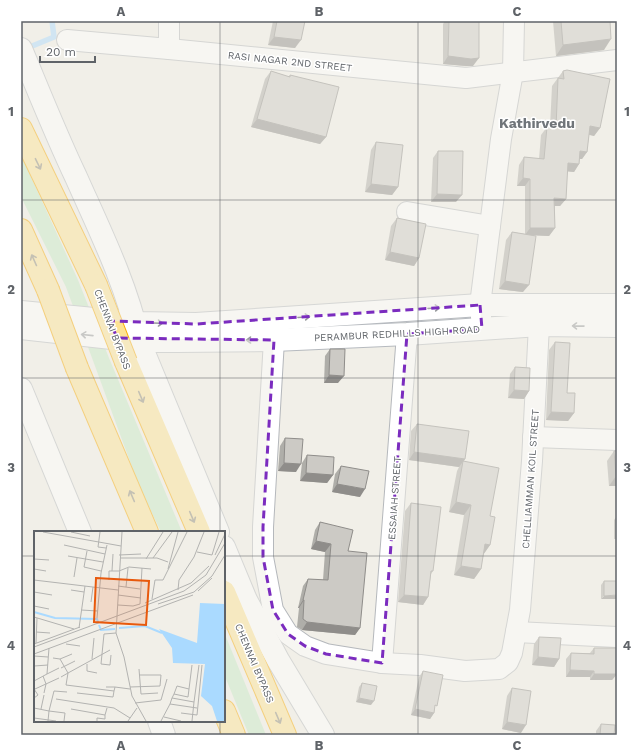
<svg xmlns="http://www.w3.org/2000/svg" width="638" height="756" font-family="'Work Sans',sans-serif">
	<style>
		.green { fill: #c5e8c5 }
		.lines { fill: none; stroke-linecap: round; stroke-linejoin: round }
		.stream { stroke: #aadaff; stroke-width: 5.5 }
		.street-casing { stroke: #b5b8bc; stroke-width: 22 }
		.secondary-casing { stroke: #b6babf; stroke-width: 24 }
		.highway-casing { stroke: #f9ab00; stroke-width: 24 }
		.street { stroke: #fff; stroke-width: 20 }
		.secondary { stroke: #fff; stroke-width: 22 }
		.highway { stroke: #fde293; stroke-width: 22 }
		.highway-bridge-casing { stroke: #f9ab00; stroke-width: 24; stroke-linecap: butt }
		.highway-bridge { stroke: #fde293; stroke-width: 22 }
		.wall { fill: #afaea9 }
		.shaded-wall { fill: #8f8d8a }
		.building { fill: #cccac5; stroke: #8f8d8a }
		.oneway { stroke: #8e8975 }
		.oneway2 { stroke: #979a9d }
		.marked { fill: none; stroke: #7b2cbf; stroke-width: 3; stroke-dasharray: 8 5; stroke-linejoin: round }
		.grid { fill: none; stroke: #5f6368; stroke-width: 1; stroke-opacity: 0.55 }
		.labels { text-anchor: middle; stroke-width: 3; stroke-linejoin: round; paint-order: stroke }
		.street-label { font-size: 10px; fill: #5f6368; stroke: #fff }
		.district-label { font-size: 14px; font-weight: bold; fill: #70757a; stroke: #fff }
		.inset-river { fill: none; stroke: #aadaff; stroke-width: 2 }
		.inset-road { fill: none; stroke: #b3b3b1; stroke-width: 1 }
		.view { fill: #e8590c; fill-opacity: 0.15; stroke: #e8590c; stroke-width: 2 }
		.inset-edge { fill: none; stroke: #5f6368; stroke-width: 2 }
		.neatline { fill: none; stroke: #5f6368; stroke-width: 1.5 }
		.grid-label { font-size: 13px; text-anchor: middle; font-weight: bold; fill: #5f6368 }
	</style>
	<rect width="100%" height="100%" fill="#f1efe8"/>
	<g class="green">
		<path d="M21 155 78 280 109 358 182 532H161L139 486 66 287 21 197Z"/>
		<path d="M224 632 266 735H249L224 674Z"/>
	</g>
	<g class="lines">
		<path class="stream" d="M25 49 54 37 52 21"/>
		<defs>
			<g id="street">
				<path d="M67 40 169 49 466 78 617 60"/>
				<path d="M169 49V21"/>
				<path d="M407 212 490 226"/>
				<path d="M482 329 480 305 501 139 513 72 514 21"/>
				<path d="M274 340 263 527V557L273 610 288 634 305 646 326 654 382 663 420 665 465 671 499 669 508 662 512 653 520 610 532 461 539 325"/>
				<path d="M533 437 617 440"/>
				<path d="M516 632 617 637"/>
				<path d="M382 663 407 334"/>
			</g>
			<g id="secondary">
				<path d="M21 49C39 92 56 135 76 177 100 231 126 283 139 341L218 532"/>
				<path d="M21 312 135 323 196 324 480 305H617"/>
				<path d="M21 328 139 341H176L274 340 407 334 539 325 617 326"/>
				<path d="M21 389 80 532"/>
				<path d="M224 547 246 600 278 660 323 735"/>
				<path d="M159 721 164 735"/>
			</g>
			<g id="highway">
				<path d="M21 129 96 285"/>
				<path d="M21 230 48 290"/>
				<path d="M126 362 199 532"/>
				<path d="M77 368 147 532"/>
				<path d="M224 592 285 735"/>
				<path d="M224 711 234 735"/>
			</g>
		</defs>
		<use href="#street" class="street-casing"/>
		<use href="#secondary" class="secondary-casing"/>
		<use href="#highway" class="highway-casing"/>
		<use href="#street" class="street"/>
		<use href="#secondary" class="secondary"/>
		<use href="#highway" class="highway"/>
		<defs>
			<g id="highway-bridge">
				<path d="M96 285 126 362"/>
				<path d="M48 290 77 368"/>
			</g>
		</defs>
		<use href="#highway-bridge" class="highway-bridge-casing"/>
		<use href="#highway-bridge" class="highway-bridge"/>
	</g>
	<g class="wall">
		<path d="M273 21H305L295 48 268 45Z"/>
		<path d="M445 21H479L473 66H466L443 64V24Z"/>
		<path d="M553 21H610L604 50 556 56Z"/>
		<path d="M271 71 289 77 290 75 326 137 320 144 251 127 265 79Z"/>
		<path d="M563 71 600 128 594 136 589 135 587 152 582 159H580L579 164 574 172 567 171 566 199 560 206H555V228L549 236 532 235 523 292 499 289 506 240 512 232 525 234V186H517L519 165 524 157 539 159 541 135 547 127H550L552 86Z"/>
		<path d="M376 142 398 187 392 195 365 192 371 150Z"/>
		<path d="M438 151 456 202H431L433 158Z"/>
		<path d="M397 218 419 258 414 266 385 260 391 226Z"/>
		<path d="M555 342 567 393 574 413 568 421 546 420 549 350Z"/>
		<path d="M330 349 338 383H324L325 356Z"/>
		<path d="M515 367 529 391 524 399 508 398 510 374Z"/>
		<path d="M417 424 465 459 464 461 490 516V545L483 555 481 569 474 579 454 575 464 515 449 512 457 471 459 467 409 460 411 431Z"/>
		<path d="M285 438 296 472 278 471 280 446Z"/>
		<path d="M614 451H617V486H609L607 461Z"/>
		<path d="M307 455 333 475 327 483 300 481 302 463Z"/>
		<path d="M341 466 360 497 332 492 335 474Z"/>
		<path d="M411 503 433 571 431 574 428 597 423 605 398 602 405 511Z"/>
		<path d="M617 516V539H614V520Z"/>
		<path d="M320 522 348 551 360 628 355 635 302 630 297 627 299 608H298L303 586 308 579 323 580 325 552 311 549 315 530Z"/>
		<path d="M604 581H617L601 599V585Z"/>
		<path d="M539 637 559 659 554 667 532 665 534 644Z"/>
		<path d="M594 648 617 674 612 680H590V677H566V659L571 653H590Z"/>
		<path d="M423 671 434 710V713L430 719 411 715 419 677Z"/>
		<path d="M362 683 371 705 356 702 359 687Z"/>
		<path d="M512 688 521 733 502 729 507 696Z"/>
		<path d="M601 724 614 735H596V731Z"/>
	</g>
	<g class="shaded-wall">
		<path d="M274 37 301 40 295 48 268 45Z"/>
		<path d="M611 39 604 50 556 56 563 45Z"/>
		<path d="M448 56 479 58 473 66H466L443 64Z"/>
		<path d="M257 119 326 137 320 144 251 127Z"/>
		<path d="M590 126 600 128 594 136 584 133Z"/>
		<path d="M580 151 587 152 582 159H575Z"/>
		<path d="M568 163 579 164 574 172 563 171Z"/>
		<path d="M523 178 530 179 525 186H517Z"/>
		<path d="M371 184 398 187 392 195 365 192Z"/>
		<path d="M437 194 462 195 456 202H431Z"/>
		<path d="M554 198 566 199 560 206H549Z"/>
		<path d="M530 228H555L549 236 525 235Z"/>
		<path d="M390 252 419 258 414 266 385 260Z"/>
		<path d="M505 281 529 285 523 292 499 289Z"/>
		<path d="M329 375 344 376 338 383H324Z"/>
		<path d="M514 390 529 391 524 399 508 398Z"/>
		<path d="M551 412 574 413 568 421 546 420Z"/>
		<path d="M414 452 465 459 459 467 409 460Z"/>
		<path d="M284 463 301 464 296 472 278 471Z"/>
		<path d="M306 473 333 475 327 483 300 481Z"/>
		<path d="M616 476H617V486H609Z"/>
		<path d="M337 484 365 489 360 497 332 492Z"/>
		<path d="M456 502 471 505 464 515 449 512Z"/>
		<path d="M316 541 331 544 325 552 311 549Z"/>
		<path d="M485 544 490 545 483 555 478 554Z"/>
		<path d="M461 566 481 569 474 579 454 575Z"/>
		<path d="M404 595 428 597 423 605 398 602Z"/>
		<path d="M617 595V599H601L604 596Z"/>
		<path d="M303 600H304L299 608H298Z"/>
		<path d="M307 622 360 628 355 635 302 630Z"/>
		<path d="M538 657 559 659 554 667 532 665Z"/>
		<path d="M570 670 594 671 590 677H566Z"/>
		<path d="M594 674H617L612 680H590Z"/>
		<path d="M359 698 374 701 371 705 356 702Z"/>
		<path d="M415 709 434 713 430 719 411 715Z"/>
		<path d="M507 722 526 725 521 733 502 729Z"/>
	</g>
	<g class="building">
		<path d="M277 21H305L301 40 274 37Z"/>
		<path d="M449 21H479V58L471 59 448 56Z"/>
		<path d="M561 21H610L611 39 563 45Z"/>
		<path d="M567 70 610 79 600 128 590 126 587 152 580 151 579 164 568 163 566 199 554 198 555 228H530V179L523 178 524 157 544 159 547 127 556 128 558 78 564 79 563 71Z"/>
		<path d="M271 71 290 77V75L339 87 326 137 257 119Z"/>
		<path d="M376 142 403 145 398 187 371 184Z"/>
		<path d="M438 151H463L462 195 437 194Z"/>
		<path d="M397 218 426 224 419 258 390 252Z"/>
		<path d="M512 232 536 236 529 285 505 281Z"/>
		<path d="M555 342 570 343 567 393H575L574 413 551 412Z"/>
		<path d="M330 349H345L344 376 329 375Z"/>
		<path d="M515 367 530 368 529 391 514 390Z"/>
		<path d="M417 424 469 431 465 459 414 452Z"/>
		<path d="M285 438 303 439 301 464 284 463Z"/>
		<path d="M614 451H617V476H616Z"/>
		<path d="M307 455 334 457 333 475 306 473Z"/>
		<path d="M463 461 499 468 490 516 495 517 490 545 485 544 481 569 461 566 471 505 456 502Z"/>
		<path d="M341 466 369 471 365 489 337 484Z"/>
		<path d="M411 503 441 507 433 571H431L428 597 404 595Z"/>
		<path d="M320 522 353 530 348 551 367 553 360 628 307 622 303 619 304 600H303L308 579 328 580 331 544 316 541Z"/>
		<path d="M604 581H617V595L604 596Z"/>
		<path d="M539 637 561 638 559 659 538 657Z"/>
		<path d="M594 648H617V674H594V671L570 670 571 653 594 654Z"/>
		<path d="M423 671 443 675 437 706 435 705 434 713 415 709Z"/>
		<path d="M362 683 377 686 374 701 359 698Z"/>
		<path d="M512 688 531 691 526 725 507 722Z"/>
		<path d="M601 724 615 725 614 735H600Z"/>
	</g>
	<defs><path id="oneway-shaft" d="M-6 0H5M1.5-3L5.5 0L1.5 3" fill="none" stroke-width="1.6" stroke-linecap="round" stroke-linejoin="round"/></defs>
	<g class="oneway">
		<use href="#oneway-shaft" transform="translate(38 164) rotate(64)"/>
		<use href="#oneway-shaft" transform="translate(34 260) rotate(-114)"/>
		<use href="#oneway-shaft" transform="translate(141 397) rotate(67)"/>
		<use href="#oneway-shaft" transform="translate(132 496) rotate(-113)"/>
		<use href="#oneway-shaft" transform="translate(192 517) rotate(67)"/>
		<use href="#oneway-shaft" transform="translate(278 718) rotate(67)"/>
	</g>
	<g class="oneway2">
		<use href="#oneway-shaft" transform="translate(434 308) rotate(-4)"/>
		<use href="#oneway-shaft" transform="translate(304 317) rotate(-4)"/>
		<use href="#oneway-shaft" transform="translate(157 323) rotate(1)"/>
		<use href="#oneway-shaft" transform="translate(578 326) rotate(-179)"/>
		<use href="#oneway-shaft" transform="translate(87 335) rotate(-174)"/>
		<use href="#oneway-shaft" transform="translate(252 340) rotate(179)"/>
	</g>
	<path d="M0 0H638V756H0ZM480 305 482 329 407 334 382 663 326 654 305 646 288 634 273 610 263 557V527L274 340 117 338 110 321 196 324Z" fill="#f1efe8" fill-opacity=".55" fill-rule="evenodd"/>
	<path class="marked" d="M480 305 482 329 407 334 382 663 326 654 305 646 288 634 273 610 263 557V527L274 340 117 338 110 321 196 324Z"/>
	<path class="grid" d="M220 21V532M418 21V735M21 200H617M21 378H617M21 556H35M224 556H617M220 721V735"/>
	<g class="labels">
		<g class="street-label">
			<text transform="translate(290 61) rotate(6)" y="4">RASI NAGAR 2ND STREET</text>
			<text transform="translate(113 329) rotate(69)" y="4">CHENNAI BYPASS</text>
			<text transform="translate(397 333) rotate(-3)" y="4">PERAMBUR REDHILLS HIGH ROAD</text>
			<text transform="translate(530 479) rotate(-86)" y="4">CHELLIAMMAN KOIL STREET</text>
			<text transform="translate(394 498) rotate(-86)" y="4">ESSAIAH STREET</text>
			<text transform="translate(255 663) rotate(67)" y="4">CHENNAI BYPASS</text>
		</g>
		<g class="district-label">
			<text x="537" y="128">Kathirvedu</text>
		</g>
	</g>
	<g transform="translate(34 531)">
		<rect width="191" height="191" fill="#f1efe8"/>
		<path d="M166 72 191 73V190H183L178 175 167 165 171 133 139 132 138 117 125 98 163 112Z" fill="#aadaff"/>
		<path class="inset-river" d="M0 81 21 87 63 88 64 91M65 94 67 99 81 98M85 97 111 95 128 102"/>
		<path class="inset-road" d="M9 1 87 15M37 1 56 5M66 1 64 16 72 17M88 1 82 102 90 126 98 165 112 190M30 14 71 23M53 20 50 36 67 40M163 21 178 24 185 1M85 24 107 23M181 24 191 3M34 25 69 31M87 27H123L134 31M119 27 138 1M0 28 15 29M112 28 129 1M0 38 12 40M134 38 144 1M78 40 79 23M40 46 43 27M0 49 84 59M75 49V40H85L95 36 117 38M84 55 106 58M92 56 94 37M37 59 50 61M144 59 145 49 160 26 170 1M164 60 178 47M0 61 18 64M84 64 107 67M118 68 121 49H129L153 1M57 71 59 56M111 72 157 52 175 35M124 73 160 61 178 45 191 24M84 74 99 75 106 73 108 37M0 75 15 78M47 79 64 80M0 86 40 98M63 87 67 42 73 14M45 97 51 55M2 101 16 102M2 112 3 87M0 113 46 96M32 113 46 115M0 116 150 60 172 44 191 12M0 123 159 64M77 124 76 134 67 133 70 103 82 102M0 125 14 126M19 127 26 128 34 142 27 146M26 128 38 123M58 128 60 107M53 133V140L63 142M0 135 14 134M27 137 41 130M105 138 107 163 124 162M13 143 25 137M9 145 12 153 10 162M0 150 13 143 15 117M0 156 1 158 25 147M72 156H81L80 160 32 154 34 142 76 119M81 156 96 158M96 156 126 155 127 144H105M155 158 158 134M43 162 79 166 80 160M140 163 143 155 155 158 154 166 140 163 138 167 160 171 165 134M0 167 4 164 0 158M138 167 136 173 163 177M22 168 80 177 96 187M101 172 127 169 133 148M0 177 15 180 14 190M7 178 10 164M37 178 71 184 73 177M147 182 163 184 168 134M130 186 147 190M0 187 22 190M30 190 31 182 15 180 20 160 33 161M63 190V187L71 188V184M94 190 103 177M127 190 136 173M158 190 160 171"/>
		<path class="view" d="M62 47 115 50 112 94 60 91Z"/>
		<rect width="191" height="191" class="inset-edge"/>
	</g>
	<rect width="638" height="756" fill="none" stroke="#ffffff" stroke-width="44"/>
	<path d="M40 56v6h55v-6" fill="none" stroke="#5f6368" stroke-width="2"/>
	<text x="46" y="56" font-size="12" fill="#5f6368" stroke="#ffffff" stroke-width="3" paint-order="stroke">20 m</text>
	<rect x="22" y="22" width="594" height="712" class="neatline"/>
	<g class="grid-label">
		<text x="121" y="16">A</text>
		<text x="319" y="16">B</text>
		<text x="517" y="16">C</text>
		<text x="11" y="116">1</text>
		<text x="627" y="116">1</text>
		<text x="11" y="294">2</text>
		<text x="627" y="294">2</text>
		<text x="11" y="472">3</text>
		<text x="627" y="472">3</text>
		<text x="11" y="650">4</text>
		<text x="627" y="650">4</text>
		<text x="121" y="750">A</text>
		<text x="319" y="750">B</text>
		<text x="517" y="750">C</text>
	</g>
</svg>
